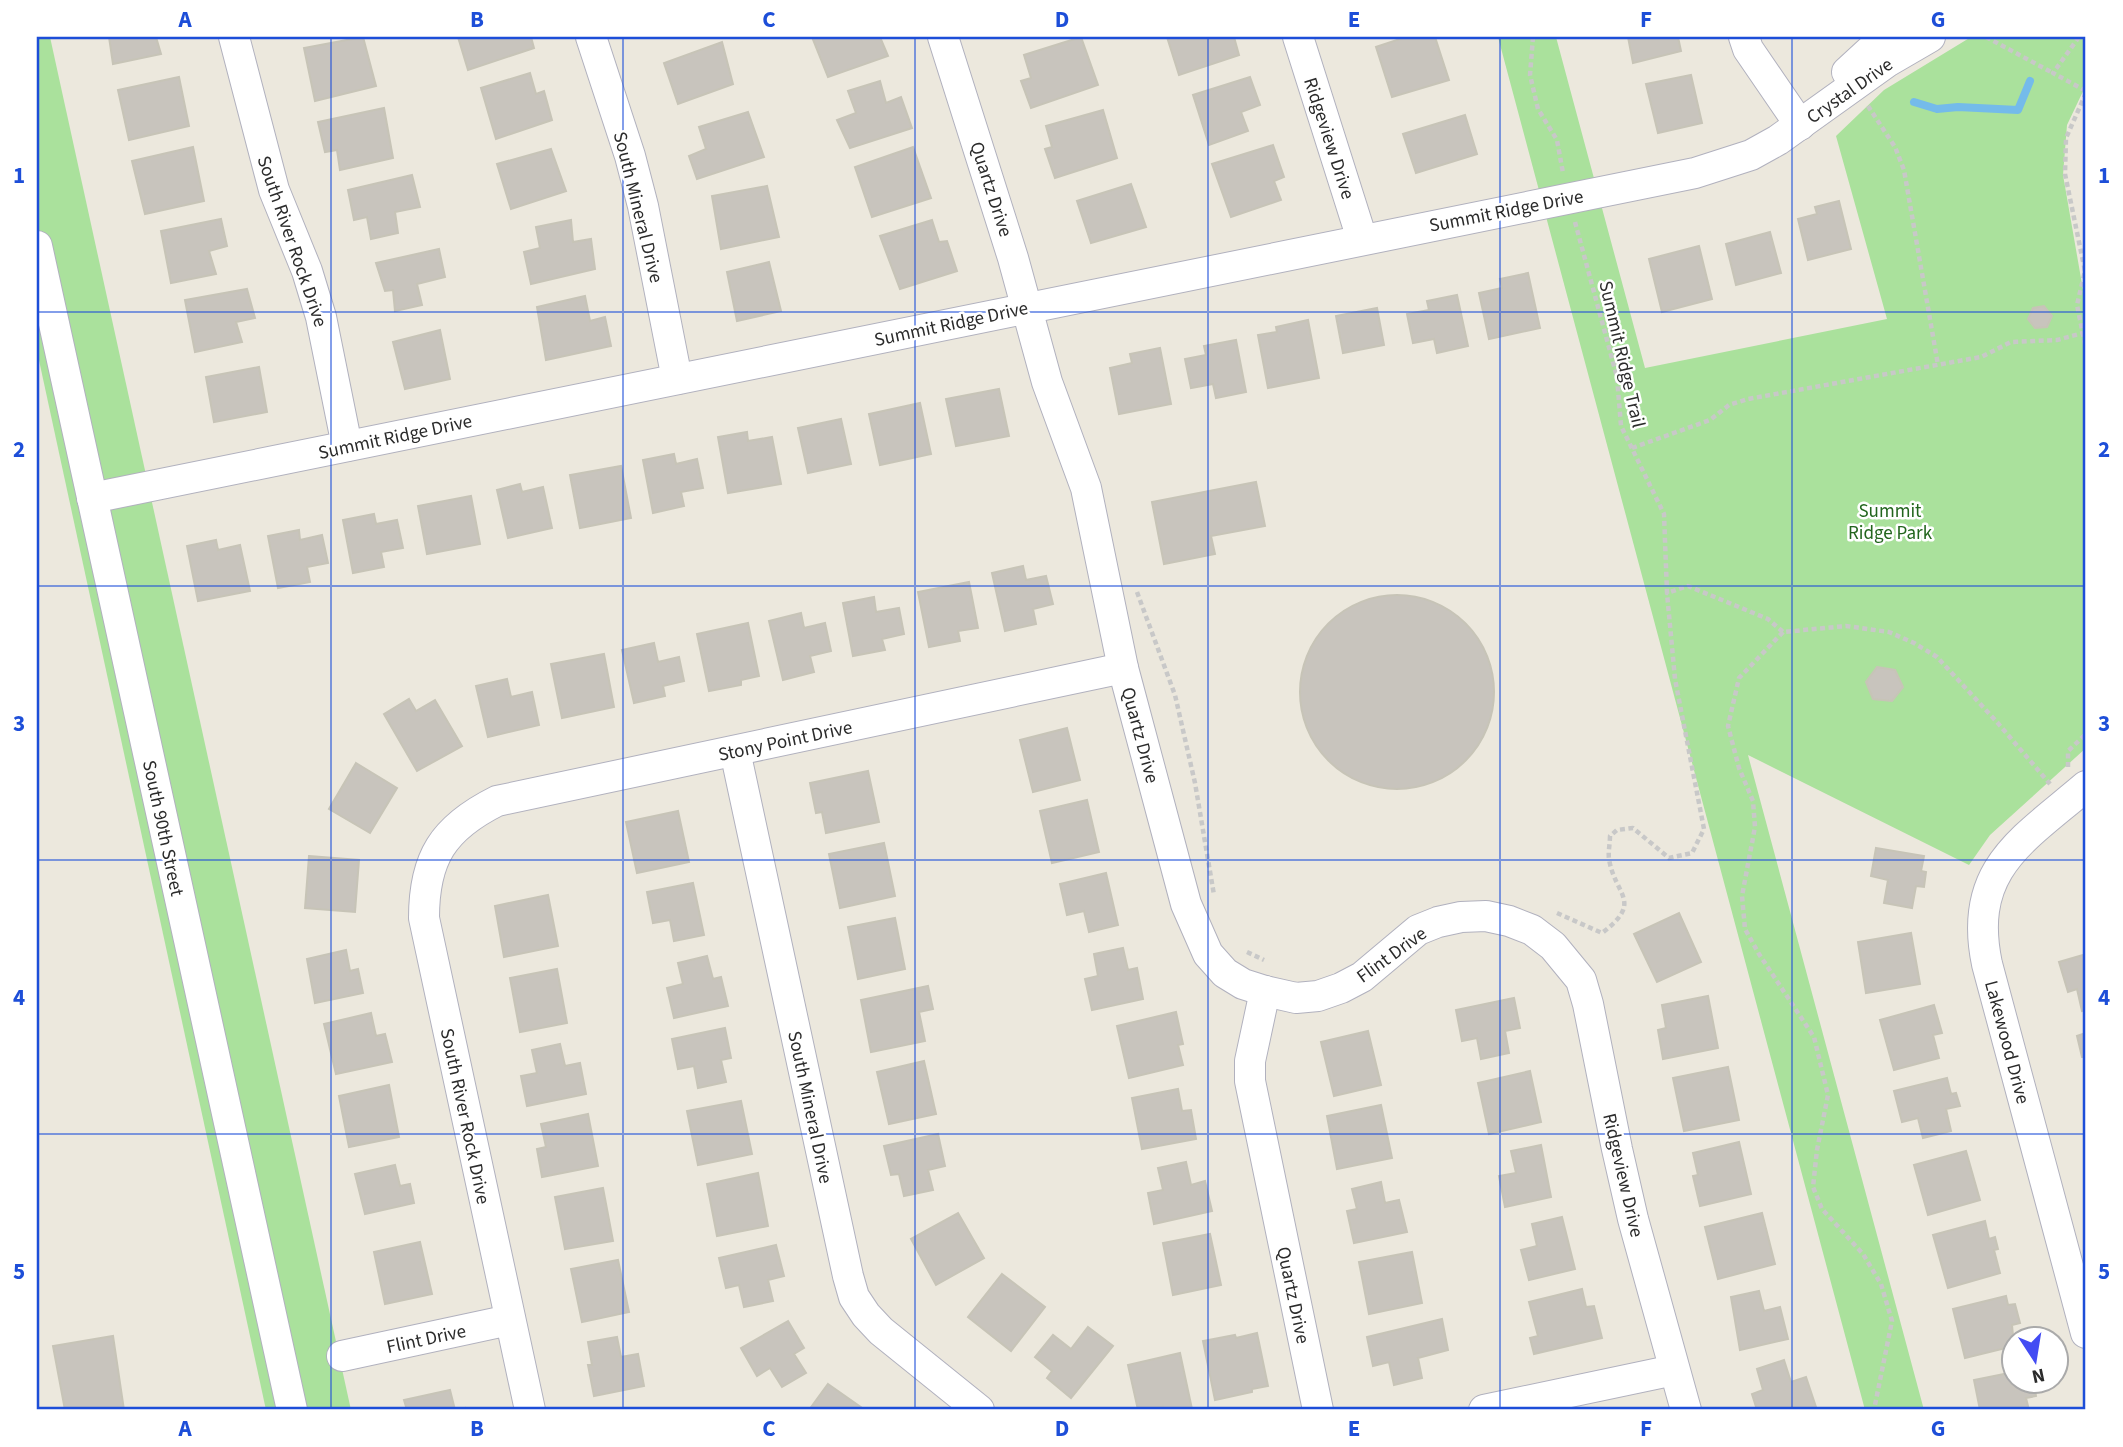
<svg xmlns="http://www.w3.org/2000/svg" width="2123" height="1447" font-family="'Source Sans 3',sans-serif">
	<style>
		.green { fill: #aae19c }
		.lines { fill: none; stroke-linecap: round; stroke-linejoin: round }
		.stream { stroke: #74bbea; stroke-width: 8 }
		.building { fill: #c8c4bd; stroke: #c7c4b7; stroke-width: 2 }
		.minor-casing { stroke: #b1b1be; stroke-width: 32 }
		.path { stroke: #c8c8c8; stroke-width: 4.5; stroke-dasharray: 5 3.5; stroke-linecap: butt }
		.minor { stroke: #fff; stroke-width: 30 }
		.grid { fill: none; stroke: #1d4ed8; stroke-width: 2; stroke-opacity: 0.55 }
		.labels { text-anchor: middle; stroke-width: 5; stroke-linejoin: round; paint-order: stroke }
		.street-label { font-size: 19px; fill: #2b2b2b; stroke: #fff }
		.park-label { font-size: 19px; fill: #22651d; stroke: #fff }
		.neatline { fill: none; stroke: #1d4ed8; stroke-width: 2.5 }
		.grid-label { font-size: 23px; text-anchor: middle; font-weight: bold; fill: #1d4ed8 }
	</style>
	<rect width="100%" height="100%" fill="#ece8dd"/>
	<g class="green">
		<path d="M37 37H50L351 1410H266L37 351Z"/>
		<path d="M1498 37H1556L1645 368 1887 319 1836 136 1884 90 1971 37H2086V85L2067 125 2063 175 2086 307V748L1990 835 1969 865 1748 755 1924 1410H1865Z"/>
	</g>
	<g class="lines">
		<path class="stream" d="M1914 102 1937 109 1958 107 2018 110 2030 81"/>
	</g>
	<g class="building">
		<path d="M109 37H156L161 54 113 64Z"/>
		<path d="M363 37 376 86 315 101 304 48Z"/>
		<path d="M458 37H531L534 48 468 70Z"/>
		<path d="M812 37H880L888 56 828 77Z"/>
		<path d="M1081 37 1098 85 1031 108 1021 81 1031 78 1024 55Z"/>
		<path d="M1167 37H1234L1239 55 1179 75Z"/>
		<path d="M1406 37H1435L1449 80 1392 97 1376 47Z"/>
		<path d="M1628 37H1678L1681 51 1633 63Z"/>
		<path d="M722 42 733 84 678 104 664 63Z"/>
		<path d="M530 73 536 94 544 91 552 120 496 139 481 88Z"/>
		<path d="M1691 75 1702 123 1658 133 1646 84Z"/>
		<path d="M179 77 189 126 129 140 118 90Z"/>
		<path d="M1250 77 1260 105 1241 112 1248 131 1209 145 1193 95Z"/>
		<path d="M880 81 886 103 901 97 912 128 850 148 837 120 856 113 848 91Z"/>
		<path d="M384 108 393 158 340 170 337 150 325 152 318 122Z"/>
		<path d="M1103 110 1117 158 1055 178 1045 149 1052 147 1046 126Z"/>
		<path d="M748 112 764 157 697 179 689 156 706 149 699 127Z"/>
		<path d="M1465 115 1477 154 1416 173 1403 134Z"/>
		<path d="M1273 145 1284 177 1274 181 1281 200 1231 217 1212 164Z"/>
		<path d="M193 147 204 201 145 214 132 161Z"/>
		<path d="M913 147 931 198 872 217 855 167Z"/>
		<path d="M551 149 566 191 511 209 497 164Z"/>
		<path d="M412 175 420 207 395 212 398 233 371 239 367 217 354 220 348 190Z"/>
		<path d="M1131 184 1146 227 1091 243 1077 201Z"/>
		<path d="M767 186 779 237 721 249 712 196Z"/>
		<path d="M1839 201 1851 249 1808 260 1798 219 1817 214 1815 207Z"/>
		<path d="M221 219 227 246 209 251 216 274 171 283 161 231Z"/>
		<path d="M571 220 573 242 591 239 595 269 531 284 524 252 540 248 536 227Z"/>
		<path d="M932 220 939 242 947 241 957 271 900 289 880 236Z"/>
		<path d="M1770 232 1781 273 1736 285 1726 244Z"/>
		<path d="M1699 246 1712 299 1662 312 1649 259Z"/>
		<path d="M439 249 445 277 417 284 422 305 395 311 393 290 385 291 376 263Z"/>
		<path d="M769 262 781 311 737 321 727 272Z"/>
		<path d="M1528 273 1540 328 1489 339 1479 293 1502 288 1500 279Z"/>
		<path d="M247 289 255 318 236 322 242 342 195 352 185 300Z"/>
		<path d="M1457 295 1468 346 1437 353 1434 339 1413 343 1407 314 1429 310 1427 301Z"/>
		<path d="M585 296 590 321 605 317 611 346 546 360 537 307Z"/>
		<path d="M2044 306 2052 316 2047 327 2035 328 2028 319 2033 308Z"/>
		<path d="M1377 308 1384 345 1343 353 1336 316Z"/>
		<path d="M1308 320 1319 378 1268 388 1258 335 1277 332 1276 327Z"/>
		<path d="M440 330 450 379 405 389 393 342Z"/>
		<path d="M1236 340 1246 392 1216 398 1213 384 1191 388 1185 359 1206 355 1204 346Z"/>
		<path d="M1160 348 1171 404 1119 414 1110 368 1132 363 1130 354Z"/>
		<path d="M259 367 267 412 214 422 206 377Z"/>
		<path d="M999 389 1009 436 956 446 946 399Z"/>
		<path d="M920 403 931 454 880 465 869 414Z"/>
		<path d="M841 419 851 464 808 473 798 428Z"/>
		<path d="M747 432 748 441 772 437 781 484 728 493 718 437Z"/>
		<path d="M674 454 676 464 697 459 703 488 681 492 684 506 653 513 643 460Z"/>
		<path d="M621 466 631 518 580 528 570 475Z"/>
		<path d="M1256 482 1265 526 1211 536 1215 554 1164 564 1152 502Z"/>
		<path d="M520 484 522 492 543 487 552 528 508 538 497 490Z"/>
		<path d="M471 496 480 544 427 554 418 506Z"/>
		<path d="M374 514 376 524 397 520 403 548 381 552 384 567 353 573 343 520Z"/>
		<path d="M299 530 300 540 322 535 328 563 307 567 310 582 278 588 268 536Z"/>
		<path d="M216 540 218 550 240 545 250 591 198 601 187 546Z"/>
		<path d="M1023 566 1026 580 1046 576 1053 604 1033 609 1036 624 1005 631 992 573Z"/>
		<path d="M969 582 978 628 958 631 960 641 929 647 918 592Z"/>
		<circle cx="1397" cy="692" r="97"/>
		<path d="M874 597 876 612 899 608 904 634 882 639 885 650 853 656 843 603Z"/>
		<path d="M801 613 804 628 825 623 831 651 810 656 814 672 783 680 769 621Z"/>
		<path d="M748 623 759 676 741 680V685L709 691 697 634Z"/>
		<path d="M654 643 658 662 679 657 684 681 663 686 665 696 634 703 622 650Z"/>
		<path d="M604 654 614 707 562 718 551 664Z"/>
		<path d="M1877 667 1895 670 1903 687 1892 701 1873 699 1866 682Z"/>
		<path d="M507 679 511 697 532 692 539 725 488 737 476 686Z"/>
		<path d="M409 699 416 711 435 700 462 746 417 771 384 714Z"/>
		<path d="M1067 728 1080 780 1033 792 1020 740Z"/>
		<path d="M356 763 397 788 370 833 329 809Z"/>
		<path d="M868 771 879 822 826 833 822 812 816 813 810 783Z"/>
		<path d="M1087 800 1099 852 1052 863 1040 811Z"/>
		<path d="M678 811 689 862 637 873 626 822Z"/>
		<path d="M884 843 895 896 840 908 829 854Z"/>
		<path d="M1876 848 1924 856 1921 871 1926 872 1924 887 1916 886 1912 908 1884 903 1888 880 1871 876Z"/>
		<path d="M309 856 359 860 355 912 305 908Z"/>
		<path d="M1106 873 1118 925 1089 932 1084 911 1067 915 1060 884Z"/>
		<path d="M693 883 704 935 674 941 670 920 653 923 647 892Z"/>
		<path d="M548 895 558 946 504 957 495 906Z"/>
		<path d="M1679 913 1701 962 1657 982 1634 934Z"/>
		<path d="M895 918 905 969 858 979 848 927Z"/>
		<path d="M1911 933 1920 984 1866 993 1858 942Z"/>
		<path d="M1123 948 1128 970 1137 968 1143 999 1092 1010 1085 979 1098 976 1094 954Z"/>
		<path d="M346 950 350 971 358 969 363 993 315 1003 307 959Z"/>
		<path d="M2086 954V1010L2082 1011 2077 989 2068 992 2059 962Z"/>
		<path d="M707 956 713 979 721 977 728 1006 674 1018 667 988 683 984 678 963Z"/>
		<path d="M557 969 567 1023 520 1032 510 978Z"/>
		<path d="M928 986 933 1009 919 1012 925 1041 871 1052 861 1000Z"/>
		<path d="M1708 996 1718 1048 1663 1059 1658 1030 1666 1028 1662 1005Z"/>
		<path d="M1514 998 1520 1028 1505 1031 1509 1053 1481 1059 1477 1038 1462 1041 1456 1010Z"/>
		<path d="M1934 1005 1942 1033 1933 1035 1939 1058 1894 1070 1880 1020Z"/>
		<path d="M1176 1012 1183 1044 1178 1045 1183 1065 1129 1078 1117 1026Z"/>
		<path d="M371 1013 376 1036 385 1034 392 1062 336 1074 324 1024Z"/>
		<path d="M725 1028 731 1058 721 1060 726 1082 698 1088 694 1066 678 1069 672 1039Z"/>
		<path d="M1368 1031 1381 1085 1334 1096 1321 1042Z"/>
		<path d="M2086 1033V1057H2082L2077 1036Z"/>
		<path d="M560 1044 565 1066 580 1063 586 1094 527 1106 521 1076 537 1073 532 1050Z"/>
		<path d="M924 1061 936 1114 889 1124 877 1072Z"/>
		<path d="M1728 1067 1739 1120 1684 1131 1673 1078Z"/>
		<path d="M1530 1071 1541 1122 1489 1134 1478 1083Z"/>
		<path d="M1947 1078 1951 1094 1956 1093 1960 1106 1946 1109 1951 1131 1923 1138 1918 1118 1902 1122 1894 1091Z"/>
		<path d="M389 1085 399 1137 349 1147 339 1096Z"/>
		<path d="M1178 1089 1182 1111 1191 1110 1196 1139 1142 1149 1132 1098Z"/>
		<path d="M741 1101 752 1154 698 1165 687 1111Z"/>
		<path d="M1381 1105 1392 1158 1337 1169 1327 1116Z"/>
		<path d="M588 1114 598 1166 542 1177 537 1149 546 1147 541 1124Z"/>
		<path d="M938 1134 945 1166 928 1170 933 1190 904 1196 899 1174 891 1175 884 1146Z"/>
		<path d="M1739 1142 1751 1194 1700 1206 1693 1176 1698 1175 1693 1153Z"/>
		<path d="M1541 1145 1551 1197 1505 1207 1499 1176 1516 1173 1511 1151Z"/>
		<path d="M1966 1151 1980 1200 1928 1215 1914 1165Z"/>
		<path d="M1186 1162 1191 1185 1205 1181 1212 1211 1154 1224 1148 1193 1163 1190 1158 1168Z"/>
		<path d="M395 1165 400 1186 410 1184 414 1203 365 1214 355 1174Z"/>
		<path d="M758 1173 768 1226 717 1236 707 1184Z"/>
		<path d="M1381 1182 1385 1203 1399 1200 1407 1232 1354 1243 1347 1211 1357 1209 1352 1189Z"/>
		<path d="M603 1188 613 1241 565 1249 555 1197Z"/>
		<path d="M958 1213 984 1258 936 1285 911 1239Z"/>
		<path d="M1762 1213 1775 1264 1718 1279 1705 1227Z"/>
		<path d="M1562 1217 1575 1269 1529 1280 1521 1250 1537 1246 1532 1224Z"/>
		<path d="M1985 1221 1989 1239 1995 1237 1998 1249 1994 1250 2000 1273 1948 1288 1933 1235Z"/>
		<path d="M1210 1234 1221 1285 1173 1295 1163 1243Z"/>
		<path d="M420 1242 432 1294 385 1304 374 1252Z"/>
		<path d="M776 1245 784 1276 768 1280 773 1301 744 1307 739 1285 726 1288 719 1258Z"/>
		<path d="M1412 1252 1422 1303 1369 1314 1359 1262Z"/>
		<path d="M618 1260 629 1312 582 1322 571 1269Z"/>
		<path d="M1002 1274 1045 1307 1011 1351 968 1317Z"/>
		<path d="M1582 1289 1586 1307 1594 1306 1602 1338 1534 1354 1530 1338 1538 1336 1529 1302Z"/>
		<path d="M1759 1291 1764 1311 1780 1307 1788 1339 1740 1350 1731 1297Z"/>
		<path d="M2006 1296 2008 1305 2015 1304 2020 1323 2012 1325 2014 1346 1965 1358 1953 1309Z"/>
		<path d="M1442 1319 1448 1350 1418 1358 1422 1378 1394 1385 1389 1362 1373 1366 1367 1337Z"/>
		<path d="M788 1321 804 1348 794 1354 806 1373 782 1387 770 1368 757 1376 741 1348Z"/>
		<path d="M1088 1327 1113 1346 1071 1398 1047 1378 1052 1371 1035 1357 1053 1335 1071 1349Z"/>
		<path d="M1257 1333 1268 1386 1252 1389V1392L1215 1400 1203 1341 1235 1335 1236 1338Z"/>
		<path d="M113 1336 124 1410H65L53 1346Z"/>
		<path d="M617 1337 621 1357 638 1354 644 1386 594 1396 588 1365H592L588 1342Z"/>
		<path d="M1180 1353 1192 1409 1163 1410V1407L1138 1410 1128 1365Z"/>
		<path d="M1784 1360 1791 1382 1806 1377 1816 1407 1805 1410H1757L1752 1394 1763 1390 1757 1369Z"/>
		<path d="M2014 1372V1380H2033L2036 1396 2026 1398 2029 1410H1980L1974 1380Z"/>
		<path d="M828 1384 865 1410H809Z"/>
		<path d="M450 1390 455 1410 465 1408V1410H407L404 1400Z"/>
	</g>
	<g class="lines">
		<defs>
			<g id="minor">
				<path d="M234 37 274 190 307 271 321 317 347 446"/>
				<path d="M591 37 630 156 643 206 677 379"/>
				<path d="M943 37 1013 258 1047 382 1086 488 1123 668 1186 904 1208 954 1225 973 1243 984 1265 991 1296 998 1318 996 1341 988 1362 977 1418 930 1438 922 1461 917 1486 916 1509 921 1532 930 1553 946 1581 980 1588 1004 1617 1149 1633 1219 1686 1410"/>
				<path d="M1298 37 1362 239"/>
				<path d="M1744 37 1748 49 1800 125"/>
				<path d="M1847 72 1885 37"/>
				<path d="M37 246 292 1410"/>
				<path d="M92 498 1695 173 1751 155 1778 140 1887 62 1930 37"/>
				<path d="M735 751 848 1276 854 1297 866 1315 881 1331 979 1410"/>
				<path d="M2086 786C2023 840 1967 869 1987 964L2086 1333"/>
				<path d="M1265 991 1250 1061V1081L1318 1410"/>
				<path d="M342 1356 510 1320"/>
				<path d="M530 1410 424 918C424 858 443 828 497 801L1123 668"/>
				<path d="M1484 1410 1674 1370"/>
			</g>
		</defs>
		<use href="#minor" class="minor-casing"/>
		<g class="path">
			<path d="M1533 37 1530 75 1538 109 1557 140 1563 173"/>
			<path d="M1986 37 2053 73"/>
			<path d="M2079 37 2053 73 2086 91"/>
			<path d="M2086 93 2066 138 2065 174 2085 271 2077 305 2086 349"/>
			<path d="M1868 106 1895 147 1904 170 1938 365"/>
			<path d="M1575 222 1617 377 1621 426 1664 514 1667 593 1688 586 1768 619 1783 632 1846 626 1889 632 1914 643 1937 657 1996 721 2050 784"/>
			<path d="M1632 448 1710 420 1729 405 1748 399 1981 357 2011 342 2057 340 2083 333"/>
			<path d="M1137 592 1175 695 1195 783 1214 895"/>
			<path d="M1783 632 1739 678 1728 726 1739 768 1753 801 1755 827 1742 896 1745 929 1759 954 1814 1037 1828 1095 1817 1150 1813 1187 1822 1209 1863 1254 1881 1284 1892 1321 1875 1405 1876 1410"/>
			<path d="M2068 767V751L2086 734"/>
			<path d="M1557 913 1602 933C1644 901 1615 896 1609 859 1608 852 1610 844 1610 836L1617 830 1633 828 1669 858 1692 853 1704 829 1675 679 1667 593"/>
			<path d="M1247 952 1264 960"/>
		</g>
		<use href="#minor" class="minor"/>
	</g>
	<path class="grid" d="M331 37V1410M623 37V1410M915 37V1410M1208 37V1410M1500 37V1410M1792 37V1410M37 312H2086M37 586H2086M37 860H2086M37 1134H2086"/>
	<g class="labels">
		<g class="street-label">
			<text transform="translate(1849 90) rotate(-35)" y="7">Crystal Drive</text>
			<text transform="translate(1330 138) rotate(72)" y="7">Ridgeview Drive</text>
			<text transform="translate(992 189) rotate(72)" y="7">Quartz Drive</text>
			<text transform="translate(639 207) rotate(76)" y="7">South Mineral Drive</text>
			<text transform="translate(1506 210) rotate(-11)" y="7">Summit Ridge Drive</text>
			<text transform="translate(293 241) rotate(71)" y="7">South River Rock Drive</text>
			<text transform="translate(951 323) rotate(-12)" y="7">Summit Ridge Drive</text>
			<text transform="translate(1623 354) rotate(77)" y="7">Summit Ridge Trail</text>
			<text transform="translate(395 436) rotate(-12)" y="7">Summit Ridge Drive</text>
			<text transform="translate(1141 735) rotate(75)" y="7">Quartz Drive</text>
			<text transform="translate(785 740) rotate(-12)" y="7">Stony Point Drive</text>
			<text transform="translate(164 828) rotate(78)" y="7">South 90th Street</text>
			<text transform="translate(1391 954) rotate(-36)" y="7">Flint Drive</text>
			<text transform="translate(2008 1042) rotate(75)" y="7">Lakewood Drive</text>
			<text transform="translate(811 1107) rotate(78)" y="7">South Mineral Drive</text>
			<text transform="translate(466 1116) rotate(78)" y="7">South River Rock Drive</text>
			<text transform="translate(1624 1175) rotate(77)" y="7">Ridgeview Drive</text>
			<text transform="translate(1294 1295) rotate(78)" y="7">Quartz Drive</text>
			<text transform="translate(426 1338) rotate(-12)" y="7">Flint Drive</text>
		</g>
		<g class="park-label">
			<text x="1890" y="517">Summit<tspan x="1890" dy="22">Ridge Park</tspan></text>
		</g>
	</g>
	<rect width="2123" height="1447" fill="none" stroke="#ffffff" stroke-width="77"/>
	<g transform="translate(2035 1360) rotate(168)"><circle r="33" fill="#ffffff" stroke="#aaaaaa" stroke-width="2"/>
	<path d="M0-5L12 26L0 18L-12 26Z" fill="#434cf3"/>
	<text y="-10" font-size="19" font-weight="bold" text-anchor="middle" fill="#2b2b2b">N</text>
	</g>
	<rect x="38" y="38" width="2046" height="1370" class="neatline"/>
	<g class="grid-label">
		<text x="185" y="27">A</text>
		<text x="477" y="27">B</text>
		<text x="769" y="27">C</text>
		<text x="1062" y="27">D</text>
		<text x="1354" y="27">E</text>
		<text x="1646" y="27">F</text>
		<text x="1938" y="27">G</text>
		<text x="19" y="183">1</text>
		<text x="2104" y="183">1</text>
		<text x="19" y="457">2</text>
		<text x="2104" y="457">2</text>
		<text x="19" y="731">3</text>
		<text x="2104" y="731">3</text>
		<text x="19" y="1005">4</text>
		<text x="2104" y="1005">4</text>
		<text x="19" y="1279">5</text>
		<text x="2104" y="1279">5</text>
		<text x="185" y="1436">A</text>
		<text x="477" y="1436">B</text>
		<text x="769" y="1436">C</text>
		<text x="1062" y="1436">D</text>
		<text x="1354" y="1436">E</text>
		<text x="1646" y="1436">F</text>
		<text x="1938" y="1436">G</text>
	</g>
</svg>
